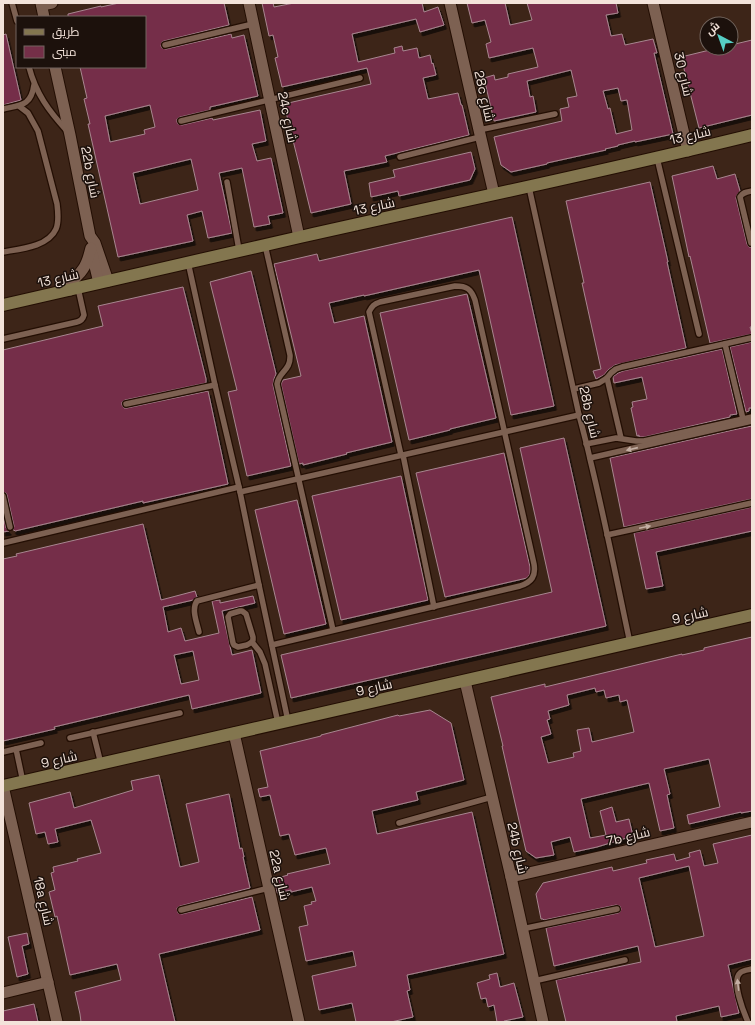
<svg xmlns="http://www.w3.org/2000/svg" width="755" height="1025" font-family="'Space Grotesk',Cairo,sans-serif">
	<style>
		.building { fill: #742f48; stroke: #a88690; fill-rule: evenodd; filter: url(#shadow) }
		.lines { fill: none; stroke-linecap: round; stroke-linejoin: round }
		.lane-casing { stroke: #230e03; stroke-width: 8 }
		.street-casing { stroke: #230e03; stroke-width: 13 }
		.secondary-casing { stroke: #230e03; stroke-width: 14 }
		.lane { stroke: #7d6152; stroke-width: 5.5 }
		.street { stroke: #7d6152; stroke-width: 11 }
		.secondary { stroke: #83764f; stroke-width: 12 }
		.oneway { fill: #c4afa4 }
		.labels { text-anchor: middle; stroke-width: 3; stroke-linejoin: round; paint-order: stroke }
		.street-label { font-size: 13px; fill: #f3e3da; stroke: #1c110c }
	</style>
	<defs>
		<filter id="shadow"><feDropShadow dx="2.5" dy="4" stdDeviation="0" flood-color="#0009"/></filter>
	</defs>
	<rect width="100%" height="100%" fill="#3d2518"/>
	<g class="building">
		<path d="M119 3H224L229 25 164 41 162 42 161 46 162 48 166 49 231 34 232 38 244 35 258 96 210 107V110L180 117 177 119V122L178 124 182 125 212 118 213 120 260 110 266 141 252 144 257 161 271 158 283 213 268 216 270 224 254 227 242 168 219 173 232 233 208 238 202 211 187 215 193 241 118 257 88 124H90L84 99 87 98 80 67H145V17H68V14L101 6V7ZM150 105 155 127 144 130 145 134 110 142 105 116ZM191 159 198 190 140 204 133 173Z"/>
		<path d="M262 3H273L274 7 294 3H422L424 12 438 7 444 25 420 32 416 19 352 34 358 62 395 53 394 48 402 46 403 51 417 48 419 58 430 55 432 64 433 63 436 75 423 78 428 99 458 93 461 105H462L469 135 385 156 387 162 344 171 351 204 311 213 284 104 371 84 367 68 282 87 275 58 278 57 273 35 269 36Z"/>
		<path d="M467 3H505L510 25 532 20 527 3H616L618 13 606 15 611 36 622 34 625 45 653 39 657 53H654L673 134 635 142V141L618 145V146L605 149 606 150 547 163V164L511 172 501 165 494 137 562 121 560 109 569 107 567 98 577 96 571 70 527 81 530 97 533 96 536 112 494 121 484 78 494 75 495 80 508 77V74L538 67 533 48 489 58 486 44 491 42 485 20 472 23ZM618 88 621 101 627 100 632 130 616 134 610 108 608 109 603 91Z"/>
		<path d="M6 34 21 100 3 105V35Z"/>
		<path d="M752 40V115L699 128 681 57 718 48H731V45Z"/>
		<path d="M471 152 475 169 470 180 399 196 398 191 371 197 369 183 395 177 393 170Z"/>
		<path d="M713 166 717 179 735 174 740 191 737 195 736 198 747 244 749 247H752V327H750L752 334 710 343 690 256 689 257 672 176Z"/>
		<path d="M650 182 668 262H667L686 348 615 365 608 370 604 375 596 379 593 371 601 369 582 283H584L566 201Z"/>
		<path d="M512 217 554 406 511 415 479 270 364 296V295L329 303 334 323 364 316 392 442 346 453 347 454 303 465V463L299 464 281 384 283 380 301 376 274 264 317 254 319 261Z"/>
		<path d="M251 271 276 374 274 379 273 385 291 466 247 476 228 392 237 390 210 282Z"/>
		<path d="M183 287 206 379V383L125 400 122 402V405L124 408H127L208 391 228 484 143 503V501L15 531 14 530H13L14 526 7 495 6 493 3 492V350L103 326 98 306Z"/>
		<path d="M467 294 496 418 450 429V430L409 440 380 313Z"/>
		<path d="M752 342V408H749V411L746 412 730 347Z"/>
		<path d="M722 349 737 414 730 415V417L644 437H639V435L637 436 631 408 633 407 632 402 647 399 642 377 614 383 613 377 614 376 618 373 623 371Z"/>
		<path d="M752 426V499L624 527 610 458 733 430Z"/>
		<path d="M564 438 606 626 291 698 281 655 552 592 520 448Z"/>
		<path d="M504 453 530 567V574L527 578 445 597 416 473Z"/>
		<path d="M401 476 428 600 341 620 312 496Z"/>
		<path d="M297 500 326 624 284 634 255 510Z"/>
		<path d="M752 507V531L656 552 663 586 646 589 634 533Z"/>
		<path d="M3 515 6 528 9 531 3 532Z"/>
		<path d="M143 524 161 600 195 591 197 597 193 600 163 607 168 632 181 628 185 641 219 633 212 601 220 600V603L253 596 255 603 222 611 232 655 252 650 261 693 192 709 189 695 54 727 55 729 3 741V559L17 556 16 554ZM193 651 199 680 181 684 174 655Z"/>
		<path d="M752 637V811L741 813V812L689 824 687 815 720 807 709 759 664 769 670 794 667 795 674 828 660 831 649 783 581 799 590 838 606 835 600 811 612 807 616 822 629 819 633 836 597 847 574 852 570 837 551 842 554 855 536 858 526 851 502 746H503L491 697 545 684V687L682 654V655L704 650V648ZM595 688 596 692 604 690 606 698 619 695 620 702 627 700 634 732 592 742 589 728 577 730 581 751 573 753 574 757 548 763 541 737 551 734 547 720 550 719 548 711 569 705 567 695Z"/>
		<path d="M430 710 451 723 464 780 416 792 418 800 372 811 377 834 472 812 504 954 407 975 410 990 407 991 413 1017 391 1022H356L352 1003 319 1010 312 976 356 966 353 951 306 961 299 927 308 925 304 906 312 904 311 902 316 901 312 887 291 892V890L277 893 274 879 288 875 287 874 330 864 326 848 295 855 289 834 280 836 270 795 260 797 258 789 268 787 260 751 321 736V735L398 715 399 716Z"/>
		<path d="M159 775 180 867 199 862 186 804 229 794 240 849 242 848 244 857H243L250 888 180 906 177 908 178 913 182 914 252 897 260 930 159 954 175 1022H81L80 1014 75 992 121 980 117 964 70 975 57 916 55 917 49 892 55 890 51 873 54 872 53 867 78 861 77 859 101 853 91 820 55 829 58 842 48 844 45 832 36 834 29 803 70 792 74 808 133 790 131 781Z"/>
		<path d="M752 835V959L728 965 739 1013 721 1017 719 1006 676 1016 677 1022H566L556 980 641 962 638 946 554 966 546 928 618 913 620 912 621 909 620 906 616 905 544 920 543 919H541L536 894 543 883 612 867 613 871 647 863 646 860 674 854 676 861 690 857 689 853 700 850 704 866 718 863 713 844ZM689 866 704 936 655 947 639 878Z"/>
		<path d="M27 933 29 944 22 946 28 974 17 977 8 937Z"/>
		<path d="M497 973 500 987 514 983 523 1017 504 1021 505 1022H497L494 1005 488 1007 486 998 481 999 477 983 490 979 489 975Z"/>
		<path d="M34 1004 38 1022H3V1011Z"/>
	</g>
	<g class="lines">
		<defs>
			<g id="lane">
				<path d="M12 3 17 21"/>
				<path d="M165 45 253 24"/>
				<path d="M29 67C36 94 49 111 67 131"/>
				<path d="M3 109C21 105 31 106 34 85"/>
				<path d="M181 121 360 78"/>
				<path d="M479 130 555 114"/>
				<path d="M400 157 480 137"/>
				<path d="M657 158 699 334"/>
				<path d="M227 182 239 250"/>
				<path d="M529 187 579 415C583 430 587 445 590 459 605 520 617 582 630 643"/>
				<path d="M751 243 740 197C743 192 747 192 752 191"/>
				<path d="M265 245 290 355C291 371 279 371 277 384L333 630"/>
				<path d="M3 252C20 249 48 247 56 229 59 222 58 212 57 204L38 131 28 113 19 106"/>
				<path d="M188 262 215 385 239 487 259 585 288 721"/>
				<path d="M3 339 77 322C81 321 83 319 84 315L78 288"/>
				<path d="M725 344 743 419"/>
				<path d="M607 378 621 438"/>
				<path d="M574 389 599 383 607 378 611 373 616 369 622 367 751 338"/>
				<path d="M126 404 215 385"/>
				<path d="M586 444 616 438 636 441H644L752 417"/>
				<path d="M403 455 434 607"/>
				<path d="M590 458 752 421"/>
				<path d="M240 492 579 415"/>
				<path d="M3 496 10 527"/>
				<path d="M607 535 752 503"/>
				<path d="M3 543 239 487"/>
				<path d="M240 611H242L246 614 253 637V640L252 642 247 645 238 647 234 645 233 643 228 617 230 614Z"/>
				<path d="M199 632C197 623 191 609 197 601L259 585"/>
				<path d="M252 642 260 652 265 664 278 723"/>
				<path d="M272 645 520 586C532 582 536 576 534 564L475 300C471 289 467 286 455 286L380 302C374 304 372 306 369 312L401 455"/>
				<path d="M93 732 101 764"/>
				<path d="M70 738 180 713"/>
				<path d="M16 749 23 782"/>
				<path d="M3 752 41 743"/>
				<path d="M399 823 492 797"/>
				<path d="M181 910 269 888"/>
				<path d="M522 929 617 909"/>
				<path d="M534 981 625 960"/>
				<path d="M748 1022C744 1013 731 981 740 973 743 970 748 970 752 969"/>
			</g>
			<g id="street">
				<path d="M41 3 44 17"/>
				<path d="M249 3 299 237"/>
				<path d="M450 3 479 130 494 194"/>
				<path d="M653 3 688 151"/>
				<path d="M42 5 52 3"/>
				<path d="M55 67 70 135 90 236 95 243 108 281"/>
				<path d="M92 254 99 283"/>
				<path d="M70 290C71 279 78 277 83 269 88 262 89 255 91 248"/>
				<path d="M465 681 511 877 543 1022"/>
				<path d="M234 733 299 1022"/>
				<path d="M3 786 57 1022"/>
				<path d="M511 877 752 822"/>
				<path d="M3 993 48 982"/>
			</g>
			<g id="secondary">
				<path d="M3 305C102 283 201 259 300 237 451 203 602 172 752 135"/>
				<path d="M3 786 752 615"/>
			</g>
		</defs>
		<use href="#lane" class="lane-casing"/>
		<use href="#street" class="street-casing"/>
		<use href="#secondary" class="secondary-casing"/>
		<use href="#lane" class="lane"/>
		<use href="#street" class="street"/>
		<use href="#secondary" class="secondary"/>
	</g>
	<defs><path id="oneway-solid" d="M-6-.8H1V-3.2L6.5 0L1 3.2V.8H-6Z"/></defs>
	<g class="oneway">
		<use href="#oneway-solid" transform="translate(632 449) rotate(167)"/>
		<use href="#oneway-solid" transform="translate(645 527) rotate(-12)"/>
		<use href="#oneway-solid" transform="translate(738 985) rotate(-97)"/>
	</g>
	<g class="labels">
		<g class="street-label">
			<text transform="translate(684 74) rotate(77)" y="5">شارع 30</text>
			<text transform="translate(485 96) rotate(77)" y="5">28c شارع</text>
			<text transform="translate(288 117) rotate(78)" y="5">24c شارع</text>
			<text transform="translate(690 135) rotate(-13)" y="5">شارع 13</text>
			<text transform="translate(91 172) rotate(79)" y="5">22b شارع</text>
			<text transform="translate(374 206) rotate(-12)" y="5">شارع 13</text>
			<text transform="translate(58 278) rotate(-13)" y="5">شارع 13</text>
			<text transform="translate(590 412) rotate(77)" y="5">28b شارع</text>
			<text transform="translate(690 615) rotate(-13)" y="5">شارع 9</text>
			<text transform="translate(374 687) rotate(-13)" y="5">شارع 9</text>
			<text transform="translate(59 759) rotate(-13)" y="5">شارع 9</text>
			<text transform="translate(628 836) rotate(-13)" y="5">7b شارع</text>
			<text transform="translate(518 848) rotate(77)" y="5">24b شارع</text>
			<text transform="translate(280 875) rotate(77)" y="5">22a شارع</text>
			<text transform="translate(44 901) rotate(77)" y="5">18a شارع</text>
		</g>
	</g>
	<rect width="755" height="1025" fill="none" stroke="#f3e3da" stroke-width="8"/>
	<rect x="16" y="16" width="130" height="52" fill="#1c110c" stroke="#72655e"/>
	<rect x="24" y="29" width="20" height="6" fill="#83764f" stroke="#72655e"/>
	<text x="52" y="36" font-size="12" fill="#f3e3da">طريق</text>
	<rect x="24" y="46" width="20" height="12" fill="#742f48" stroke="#72655e"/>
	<text x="52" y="56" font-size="12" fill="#f3e3da">مبنى</text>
	<g transform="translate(719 36) rotate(319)"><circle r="19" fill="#1c110c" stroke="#72655e"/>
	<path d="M0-3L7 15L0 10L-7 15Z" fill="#56cec4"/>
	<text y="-6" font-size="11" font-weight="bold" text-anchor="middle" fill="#f3e3da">ش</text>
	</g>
</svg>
